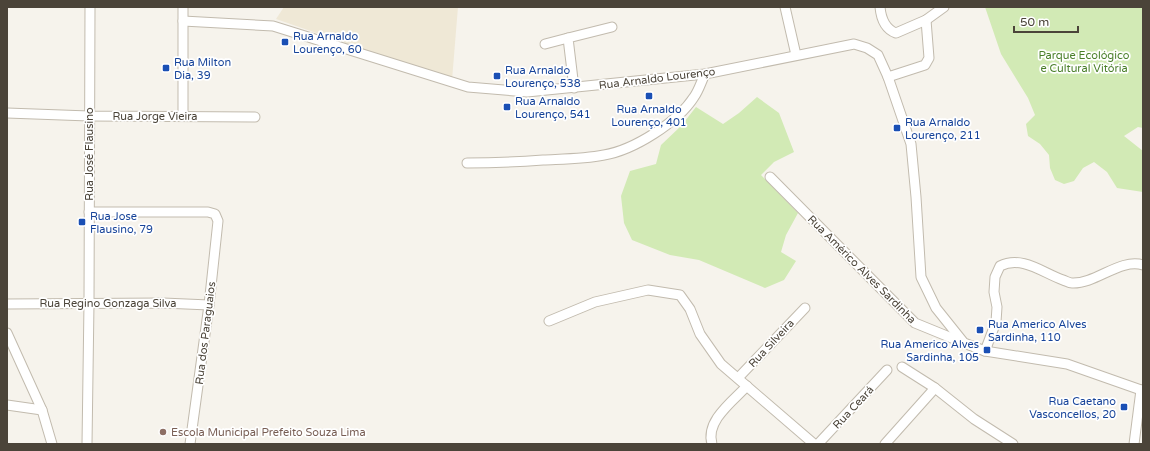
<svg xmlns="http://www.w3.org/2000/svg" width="1150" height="451" font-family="'Varela Round',sans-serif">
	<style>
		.education { fill: #efe8d6 }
		.green { fill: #d2eab5 }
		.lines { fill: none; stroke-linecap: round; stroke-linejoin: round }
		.minor-casing { stroke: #c2bbae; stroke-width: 11 }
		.minor { stroke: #fff; stroke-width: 9 }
		.transit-dot { fill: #1a4fb4; stroke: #fff; stroke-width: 1.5 }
		.education-dot { fill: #8d6e63; stroke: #fff; stroke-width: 1.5 }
		.labels { text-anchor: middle; stroke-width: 3.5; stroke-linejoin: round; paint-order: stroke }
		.transit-label { font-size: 11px; fill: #164399; stroke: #fff; text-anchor: start }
		.park-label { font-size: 11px; fill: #4a7f2a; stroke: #fff }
		.street-label { font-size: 11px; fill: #4b4439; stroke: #fff }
		.education-label { font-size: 11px; fill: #785e54; stroke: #fff; text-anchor: start }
	</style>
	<rect width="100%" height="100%" fill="#f6f3ec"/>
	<path class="education" d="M284 7H458L452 80 276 19Z"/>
	<g class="green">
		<path d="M985 7H1143V128L1138 127 1124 136 1143 151V192L1117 188 1107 172 1094 162 1083 168 1074 181 1064 184 1055 180 1050 168 1049 155 1040 144 1028 136 1026 124 1035 115 1028 98 1001 54Z"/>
		<path d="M757 97 779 113 794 152 774 162 761 175 798 213 786 235 781 252 796 261 784 280 765 288 699 260 670 255 632 240 624 223 621 196 630 171 656 164 661 145 681 126 696 107 723 124 739 113Z"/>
	</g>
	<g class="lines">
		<defs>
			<g id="minor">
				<path d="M785 7 796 55"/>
				<path d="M880 7C881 18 885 29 896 33L926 20 944 7"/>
				<path d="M183 21 273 26 468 87 527 92 705 74 854 44 867 48 878 55 888 77 911 144 916 197 921 277 936 308 964 343 985 351 1067 364 1141 390H1143"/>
				<path d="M545 44 568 38"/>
				<path d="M888 77 925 65 929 58 926 20"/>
				<path d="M574 88 568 38 612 27"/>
				<path d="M7 113 89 116 255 117"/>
				<path d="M183 116V7"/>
				<path d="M467 163C492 163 517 162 543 160 563 159 584 159 604 155 634 150 678 122 694 97 699 90 701 82 705 74"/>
				<path d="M770 177 915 323 964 343"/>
				<path d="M89 212H208L215 214 218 221 209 305 190 444"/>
				<path d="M7 304 163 303 209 305"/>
				<path d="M549 321 595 302 648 290 680 295 690 309 700 334 721 364 814 444"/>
				<path d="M7 333 42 410 52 444"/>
				<path d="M985 351 996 322 997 307 994 292 995 277 1000 266C1022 255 1043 273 1063 280 1066 281 1069 283 1072 283 1096 284 1120 258 1143 265"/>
				<path d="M902 367 935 388 974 419 1013 444"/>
				<path d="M738 378 805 308"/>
				<path d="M7 405 42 410"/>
				<path d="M87 444 89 303 90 7"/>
				<path d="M712 444C705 421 733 401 747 386"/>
				<path d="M818 444 887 370"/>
				<path d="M885 444 935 388"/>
				<path d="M1134 444 1141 390"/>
			</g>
		</defs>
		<use href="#minor" class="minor-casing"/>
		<use href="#minor" class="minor"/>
	</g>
	<g class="transit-dot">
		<rect x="281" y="38" width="8" height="8" rx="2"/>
		<rect x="162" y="64" width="8" height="8" rx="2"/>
		<rect x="493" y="72" width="8" height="8" rx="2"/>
		<rect x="645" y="92" width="8" height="8" rx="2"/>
		<rect x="503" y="103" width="8" height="8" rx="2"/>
		<rect x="893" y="124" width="8" height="8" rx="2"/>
		<rect x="78" y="218" width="8" height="8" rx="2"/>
		<rect x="976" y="326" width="8" height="8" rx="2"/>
		<rect x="983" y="346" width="8" height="8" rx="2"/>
		<rect x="1120" y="403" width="8" height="8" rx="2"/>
	</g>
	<circle class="education-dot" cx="163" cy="432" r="4"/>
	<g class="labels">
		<g class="transit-label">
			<text x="293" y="40">Rua Arnaldo<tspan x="293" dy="13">Lourenço, 60</tspan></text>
			<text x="174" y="66">Rua Milton<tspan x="174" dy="13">Dia, 39</tspan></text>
			<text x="505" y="74">Rua Arnaldo<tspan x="505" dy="13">Lourenço, 538</tspan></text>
			<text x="515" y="105">Rua Arnaldo<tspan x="515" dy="13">Lourenço, 541</tspan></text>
			<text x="649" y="113" text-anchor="middle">Rua Arnaldo<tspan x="649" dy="13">Lourenço, 401</tspan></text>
			<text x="905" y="126">Rua Arnaldo<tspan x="905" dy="13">Lourenço, 211</tspan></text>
			<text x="90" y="220">Rua Jose<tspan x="90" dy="13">Flausino, 79</tspan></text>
			<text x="988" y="328">Rua Americo Alves<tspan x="988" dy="13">Sardinha, 110</tspan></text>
			<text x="979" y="348" text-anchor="end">Rua Americo Alves<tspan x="979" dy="13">Sardinha, 105</tspan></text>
			<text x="1116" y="405" text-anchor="end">Rua Caetano<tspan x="1116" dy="13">Vasconcellos, 20</tspan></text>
		</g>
		<g class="park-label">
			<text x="1084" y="59">Parque Ecológico<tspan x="1084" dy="13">e Cultural Vitória</tspan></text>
		</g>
		<g class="street-label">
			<text transform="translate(657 78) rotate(-7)" y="4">Rua Arnaldo Lourenço</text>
			<text x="155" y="120">Rua Jorge Vieira</text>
			<text transform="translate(89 154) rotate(-90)" y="4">Rua José Flausino</text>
			<text transform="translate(862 269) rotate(45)" y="4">Rua Américo Alves Sardinha</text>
			<text x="108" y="307">Rua Regino Gonzaga Silva</text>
			<text transform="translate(205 333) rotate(-83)" y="4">Rua dos Paraguaios</text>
			<text transform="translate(771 343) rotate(-47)" y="4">Rua Silveira</text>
			<text transform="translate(853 407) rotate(-47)" y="4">Rua Ceará</text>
		</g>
		<g class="education-label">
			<text x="171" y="436">Escola Municipal Prefeito Souza Lima</text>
		</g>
	</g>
	<rect width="1150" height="451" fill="none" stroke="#4b4439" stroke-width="16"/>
	<path d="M1014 26v6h64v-6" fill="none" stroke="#4b4439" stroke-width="2"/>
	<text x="1020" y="26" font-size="12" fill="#4b4439" stroke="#ffffff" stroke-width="3" paint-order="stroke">50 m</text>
</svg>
